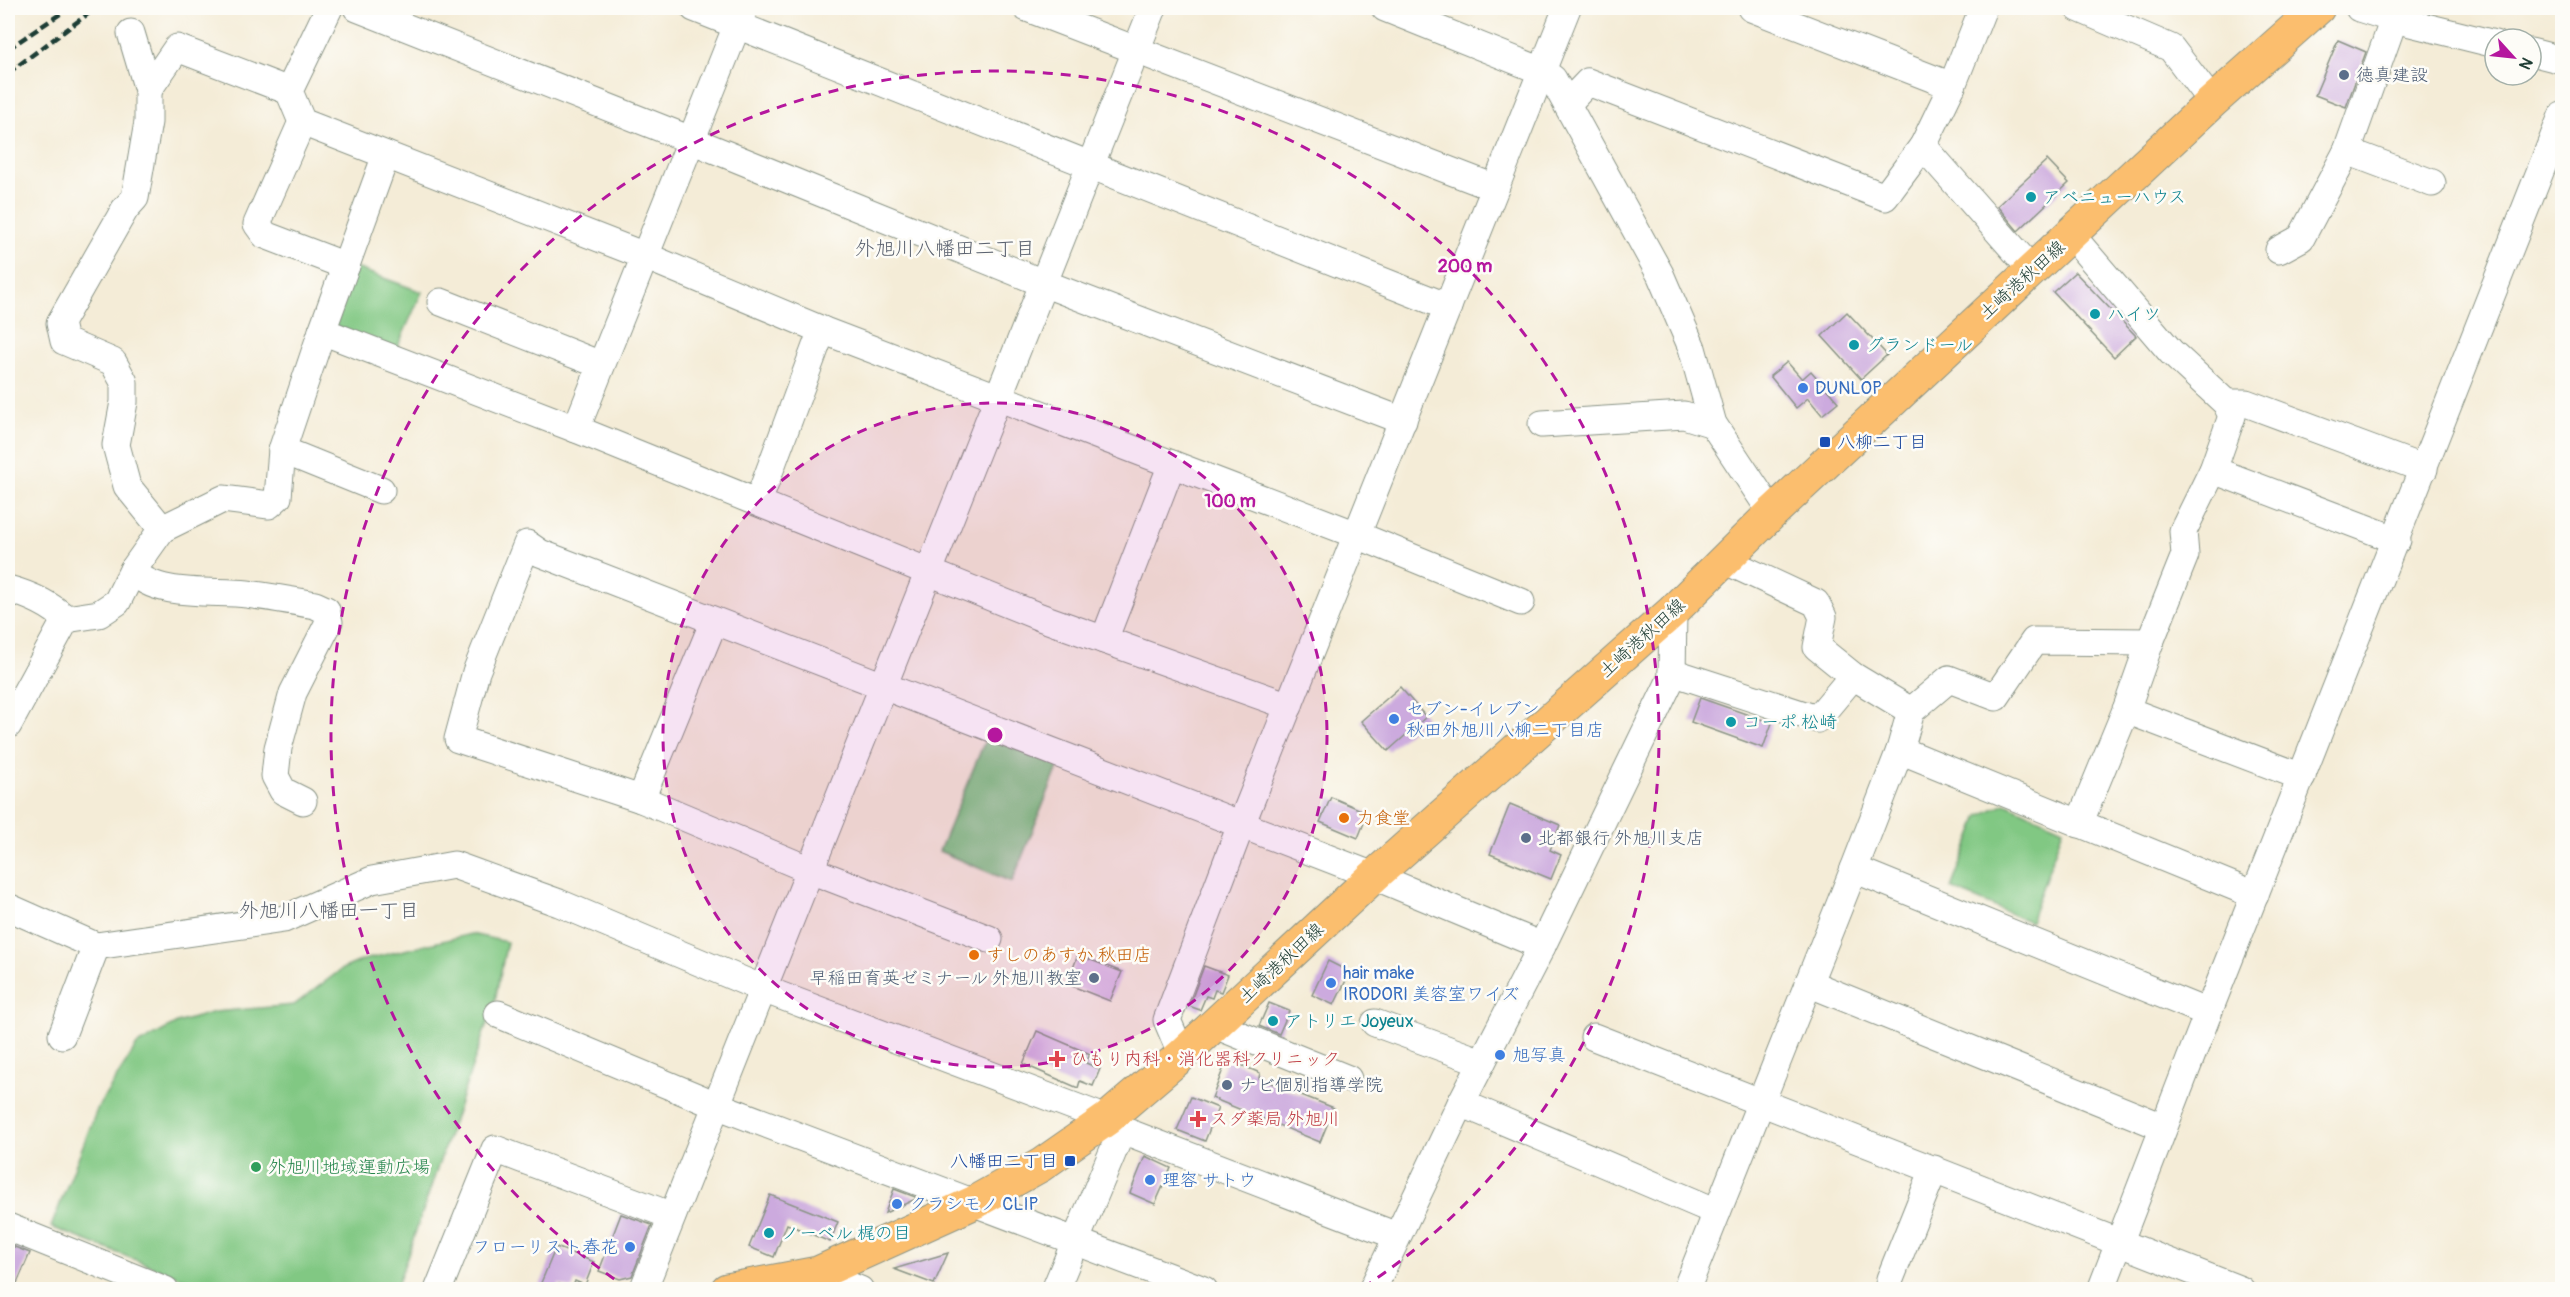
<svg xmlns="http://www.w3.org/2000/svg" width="2570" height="1297" font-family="Pangolin,'Klee One',sans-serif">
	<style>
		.green { fill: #81c883; stroke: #50825c; stroke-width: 1.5 }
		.building { fill: #ccaade }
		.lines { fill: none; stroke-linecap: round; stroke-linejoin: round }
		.minor-casing { stroke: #8a9486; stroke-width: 29 }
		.major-casing { stroke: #8a9486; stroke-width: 35 }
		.minor { stroke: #fff; stroke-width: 27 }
		.major { stroke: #fbbe6e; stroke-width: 33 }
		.rail { stroke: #1f3d34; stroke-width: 4.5; stroke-dasharray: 9 4.5; stroke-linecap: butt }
		.ring { fill: none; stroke: #b5179e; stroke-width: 3; stroke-dasharray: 10 8 }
		.service-dot { fill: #5c6f8a; stroke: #fdfcf7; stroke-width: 2 }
		.culture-dot { fill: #0f9aa8; stroke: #fdfcf7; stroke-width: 2 }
		.shop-dot { fill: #3f7fe0; stroke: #fdfcf7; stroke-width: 2 }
		.transit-dot { fill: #1a4fb4; stroke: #fdfcf7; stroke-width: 2 }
		.food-dot { fill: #e8710a; stroke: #fdfcf7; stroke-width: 2 }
		.health-dot { fill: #e0444e; stroke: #fdfcf7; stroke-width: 2 }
		.leisure-dot { fill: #2e9e5b; stroke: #fdfcf7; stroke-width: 2 }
		.labels { text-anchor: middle; stroke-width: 5; stroke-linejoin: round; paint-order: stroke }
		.service-label { font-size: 18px; fill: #4e5e75; stroke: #fdfcf7; text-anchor: start }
		.culture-label { font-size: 18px; fill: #0d838f; stroke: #fdfcf7; text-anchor: start }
		.street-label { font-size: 18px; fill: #1f3d34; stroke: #fdfcf7 }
		.shop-label { font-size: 18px; fill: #366cbe; stroke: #fdfcf7; text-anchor: start }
		.transit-label { font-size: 18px; fill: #164399; stroke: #fdfcf7; text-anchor: start }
		.food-label { font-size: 18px; fill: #c56008; stroke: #fdfcf7; text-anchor: start }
		.health-label { font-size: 18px; fill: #be3a42; stroke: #fdfcf7; text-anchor: start }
		.leisure-label { font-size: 18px; fill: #27864d; stroke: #fdfcf7; text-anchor: start }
		.neighbourhood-label { font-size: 20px; fill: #5c6370; stroke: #fdfcf7 }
		.centre { fill: #b5179e; stroke: #fdfcf7; stroke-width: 3 }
		.ring-label { font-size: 18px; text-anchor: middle; font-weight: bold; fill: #b5179e; stroke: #fdfcf7; stroke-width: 5; stroke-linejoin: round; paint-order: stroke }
	</style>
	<rect width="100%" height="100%" fill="#fdfcf7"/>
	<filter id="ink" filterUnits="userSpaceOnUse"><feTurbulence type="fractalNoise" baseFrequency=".0167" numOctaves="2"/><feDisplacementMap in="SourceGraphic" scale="12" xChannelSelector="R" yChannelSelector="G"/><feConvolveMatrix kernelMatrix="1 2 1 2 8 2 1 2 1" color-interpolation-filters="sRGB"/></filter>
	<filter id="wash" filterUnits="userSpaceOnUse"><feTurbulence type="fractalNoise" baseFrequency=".008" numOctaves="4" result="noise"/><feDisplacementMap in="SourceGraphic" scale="24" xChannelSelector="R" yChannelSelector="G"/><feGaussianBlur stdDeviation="1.35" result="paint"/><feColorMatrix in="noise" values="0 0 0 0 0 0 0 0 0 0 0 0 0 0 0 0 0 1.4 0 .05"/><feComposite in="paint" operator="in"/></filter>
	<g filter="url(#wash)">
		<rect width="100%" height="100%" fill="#f4ecd7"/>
		<g class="green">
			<path d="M356 268 422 292 396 350 335 326Z"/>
			<path d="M987 736 1059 765 1012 882 939 851Z"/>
			<path d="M2005 803 2063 829 2030 922 1951 888 1979 816Z"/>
			<path d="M471 934 507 942 495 1000 396 1289H210L51 1227 98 1107 137 1045 177 1023 214 1012 294 1005 342 969 363 960Z"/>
		</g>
		<g id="blocks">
			<g class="building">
				<path d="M2338 40 2366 52 2346 107 2315 95Z"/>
				<path d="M2047 160 2069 183 2018 231 1997 206Z"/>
				<path d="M2075 272 2136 336 2114 357 2053 292Z"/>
				<path d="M1847 312 1887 355 1861 379 1822 336Z"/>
				<path d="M1787 362 1802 379 1811 371 1838 402 1822 415 1808 398 1796 408 1770 376Z"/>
				<path d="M1400 687 1426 717 1388 751 1361 721Z"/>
				<path d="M1700 698 1772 723 1763 748 1691 722Z"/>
				<path d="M1331 797 1368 813 1358 838 1320 822Z"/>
				<path d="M1510 804 1560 825 1550 850 1561 855 1551 879 1490 854Z"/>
				<path d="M1078 955 1122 972 1110 1001 1067 984Z"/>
				<path d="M1328 961 1350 972 1334 1005 1312 995Z"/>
				<path d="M1204 966 1228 975 1221 992 1215 990 1212 998 1206 996 1200 1010 1189 1006Z"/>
				<path d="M1269 1003 1289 1011 1279 1034 1259 1026Z"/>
				<path d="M1037 1031 1090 1054 1086 1063 1100 1069 1093 1086 1080 1081 1078 1088 1023 1064Z"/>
				<path d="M1227 1059 1260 1073 1259 1078 1334 1108 1320 1142 1212 1098Z"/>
				<path d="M1191 1097 1218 1108 1205 1141 1177 1130Z"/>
				<path d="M1145 1156 1171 1168 1155 1204 1130 1193Z"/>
				<path d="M894 1189 918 1198 885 1213Z"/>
				<path d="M770 1195 838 1222 830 1242 787 1224 774 1257 749 1247Z"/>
				<path d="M621 1214 652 1225 632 1276 620 1279 599 1271Z"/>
				<path d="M12 1246 30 1253 14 1290H8V1258Z"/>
				<path d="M556 1247 594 1262 585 1285 575 1281 572 1289 559 1284 557 1290H538Z"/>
				<path d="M948 1253 934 1284 894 1269Z"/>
			</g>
		</g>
	</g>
	<g filter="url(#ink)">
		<use href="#blocks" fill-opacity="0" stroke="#8a9486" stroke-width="1.5"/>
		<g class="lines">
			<defs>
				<g id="minor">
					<path d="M329 8 289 91 302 122 645 256 822 330 1357 535 1521 602"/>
					<path d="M357 8 691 140 1043 283 1403 421"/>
					<path d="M694 8 1448 307"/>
					<path d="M1027 8 1495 188"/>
					<path d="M1385 8 1542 71 1553 79 1660 274 1692 348 1713 424 1772 513"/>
					<path d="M1751 8 1952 86 1983 8"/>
					<path d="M2078 8 2171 48 2212 102"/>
					<path d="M2359 8 2394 19 2495 44"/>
					<path d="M131 33 148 90V122L135 198 125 209 60 323 64 341 113 362 124 382V402L116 445 127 486 162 529"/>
					<path d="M2531 52 2562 60"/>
					<path d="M148 90 177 48 289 91"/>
					<path d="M1567 104 1588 82 1885 197 1923 146 1952 86"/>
					<path d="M302 122 257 224 265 235 346 266"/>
					<path d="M1923 146 2032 270"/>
					<path d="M2347 151 2432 183"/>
					<path d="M2279 250 2301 238 2347 151 2394 19"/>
					<path d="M441 302 601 365"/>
					<path d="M322 331 576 429 1040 617 1289 706"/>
					<path d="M2226 403H2246L2424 469"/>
					<path d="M1542 424 1684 415 1713 424"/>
					<path d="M576 429 744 8"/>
					<path d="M2213 470 2397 540"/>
					<path d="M381 490 282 450 322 331 386 155"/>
					<path d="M758 502 822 330"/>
					<path d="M1724 560 1816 603 1823 617 1817 647 1853 676 1911 711"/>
					<path d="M133 570C154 598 215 590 247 594 270 597 293 601 315 605L326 610 329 622 293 693 278 748 275 776 283 791 303 801"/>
					<path d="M8 589C30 595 49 603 66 619L99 614 117 602 133 570 162 529 223 499 269 505 278 497 282 450"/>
					<path d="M1104 640 1172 464"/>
					<path d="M2150 642 2126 710 2302 777"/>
					<path d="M1672 672 1817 719 1853 676"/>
					<path d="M8 725 66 619"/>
					<path d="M1900 750 2255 895"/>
					<path d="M641 799 714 621"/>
					<path d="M2079 824 2126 710"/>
					<path d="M1854 869 2208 1013"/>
					<path d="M8 907 96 946 284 919 372 880 454 865 559 903 763 989 1107 1119 1122 1130 1397 1236"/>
					<path d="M989 939 810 870 641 799 458 739 476 672 527 544 540 553 1374 876 1542 946"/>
					<path d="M1808 983 2163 1127"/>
					<path d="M498 1014 716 1105 1204 1290"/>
					<path d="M1375 1023 1482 1062"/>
					<path d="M1215 1025 1348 1079"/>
					<path d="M62 1035 96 946"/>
					<path d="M1594 1037 2241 1290"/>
					<path d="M1182 1055 1167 1020 1241 825 1567 8"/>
					<path d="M1461 1103 1717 1212"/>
					<path d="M8 1227 165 1290"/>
					<path d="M818 1273 860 1290"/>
					<path d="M1890 1279 1934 1169"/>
					<path d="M438 1290 495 1149 672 1216"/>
					<path d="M643 1290 1153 8"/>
					<path d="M1055 1290 1122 1130"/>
					<path d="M1372 1290 1461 1103 1542 946 1672 677 1673 611"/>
					<path d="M1686 1290 1854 869 1900 750 1911 711 1949 679 1996 697 2034 641 2150 642 2185 555 2183 531 2213 470 2232 416 2226 403 2171 352 2071 235"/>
					<path d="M2101 1290 2208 1013 2562 116"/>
				</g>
				<path id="major" d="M727 1290 818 1273 975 1202 1041 1165 1107 1119 1182 1055 1374 876 1673 611 1772 513 2212 102 2318 8"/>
			</defs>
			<use href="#minor" class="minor-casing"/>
			<use href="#major" class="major-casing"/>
			<use href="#minor" class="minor"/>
			<use href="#major" class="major"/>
			<g class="rail">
				<path d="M8 49 69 8"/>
				<path d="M8 73 96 8"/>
			</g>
		</g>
	</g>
	<circle cx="995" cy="735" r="332" fill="#b5179e" fill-opacity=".12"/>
	<g class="ring">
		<circle cx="995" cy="735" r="332"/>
		<path d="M629 1289A664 664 0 1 1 1361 1289"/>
	</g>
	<g class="service-dot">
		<circle cx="2344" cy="75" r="6"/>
		<circle cx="1526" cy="838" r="6"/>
		<circle cx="1094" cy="978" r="6"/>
		<circle cx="1227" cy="1085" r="6"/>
	</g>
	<g class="culture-dot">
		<circle cx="2031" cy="197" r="6"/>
		<circle cx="2095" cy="314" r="6"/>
		<circle cx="1854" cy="345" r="6"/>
		<circle cx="1731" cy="722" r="6"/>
		<circle cx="1273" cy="1021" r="6"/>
		<circle cx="769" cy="1233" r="6"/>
	</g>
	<g class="shop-dot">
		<circle cx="1803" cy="388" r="6"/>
		<circle cx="1394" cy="719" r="6"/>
		<circle cx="1331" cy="983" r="6"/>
		<circle cx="1500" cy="1055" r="6"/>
		<circle cx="1150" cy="1180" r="6"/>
		<circle cx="897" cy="1204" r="6"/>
		<circle cx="630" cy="1247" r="6"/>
	</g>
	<g class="transit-dot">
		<rect x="1819" y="436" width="12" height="12" rx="3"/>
		<rect x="1064" y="1155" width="12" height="12" rx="3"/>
	</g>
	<g class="food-dot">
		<circle cx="1344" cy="818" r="6"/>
		<circle cx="974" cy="955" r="6"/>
	</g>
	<g class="health-dot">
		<path d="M1054 1050h6v6h6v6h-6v6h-6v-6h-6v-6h6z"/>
		<path d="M1195 1110h6v6h6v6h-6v6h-6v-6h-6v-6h6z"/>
	</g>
	<circle class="leisure-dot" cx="256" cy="1167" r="6"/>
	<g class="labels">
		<g class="service-label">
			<text x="2356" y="81">徳真建設</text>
			<text x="1538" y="844">北都銀行 外旭川支店</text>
			<text x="1082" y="984" text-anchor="end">早稲田育英ゼミナール 外旭川教室</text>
			<text x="1239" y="1091">ナビ個別指導学院</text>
		</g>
		<g class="culture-label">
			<text x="2043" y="203">アベニューハウス</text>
			<text x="2107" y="320">ハイツ</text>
			<text x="1866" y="351">グランドール</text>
			<text x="1743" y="728">コーポ 松崎</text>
			<text x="1285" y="1027">アトリエ Joyeux</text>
			<text x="781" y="1239">ノーベル 梶の目</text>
		</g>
		<g class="street-label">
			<text transform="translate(2022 280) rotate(-42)" y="6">土崎港秋田線</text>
			<text transform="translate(1642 638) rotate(-42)" y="6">土崎港秋田線</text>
			<text transform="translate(1281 963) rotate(-43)" y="6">土崎港秋田線</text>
		</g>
		<g class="shop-label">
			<text x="1815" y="394">DUNLOP</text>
			<text x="1406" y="715">セブン-イレブン<tspan x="1406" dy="21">秋田外旭川八柳二丁目店</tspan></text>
			<text x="1343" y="979">hair make<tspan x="1343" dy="21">IRODORI 美容室ワイズ</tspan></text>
			<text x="1512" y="1061">旭写真</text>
			<text x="1162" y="1186">理容 サトウ</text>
			<text x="909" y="1210">クラシモノ CLIP</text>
			<text x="618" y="1253" text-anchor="end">フローリスト春花</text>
		</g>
		<g class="transit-label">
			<text x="1837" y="448">八柳二丁目</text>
			<text x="1058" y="1167" text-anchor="end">八幡田二丁目</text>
		</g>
		<g class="food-label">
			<text x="1356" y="824">力食堂</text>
			<text x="986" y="961">すしのあすか 秋田店</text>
		</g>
		<g class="health-label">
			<text x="1070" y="1065">ひもり内科・消化器科クリニック</text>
			<text x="1210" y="1125">スダ薬局 外旭川</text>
		</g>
		<g class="leisure-label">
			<text x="268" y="1173">外旭川地域運動広場</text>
		</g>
		<g class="neighbourhood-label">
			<text x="945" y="255">外旭川八幡田二丁目</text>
			<text x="329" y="917">外旭川八幡田一丁目</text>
		</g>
	</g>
	<circle cx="995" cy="735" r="9" class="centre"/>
	<g class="ring-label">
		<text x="1465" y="272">200 m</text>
		<text x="1230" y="507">100 m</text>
	</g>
	<rect width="2570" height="1297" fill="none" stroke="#fdfcf7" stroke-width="30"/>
	<g transform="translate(2513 57) rotate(117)"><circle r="28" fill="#fdfcf7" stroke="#a4b0a9" stroke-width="1.5"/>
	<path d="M0-4.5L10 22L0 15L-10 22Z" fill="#b5179e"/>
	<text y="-9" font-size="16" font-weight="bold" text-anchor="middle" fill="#1f3d34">N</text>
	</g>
</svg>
